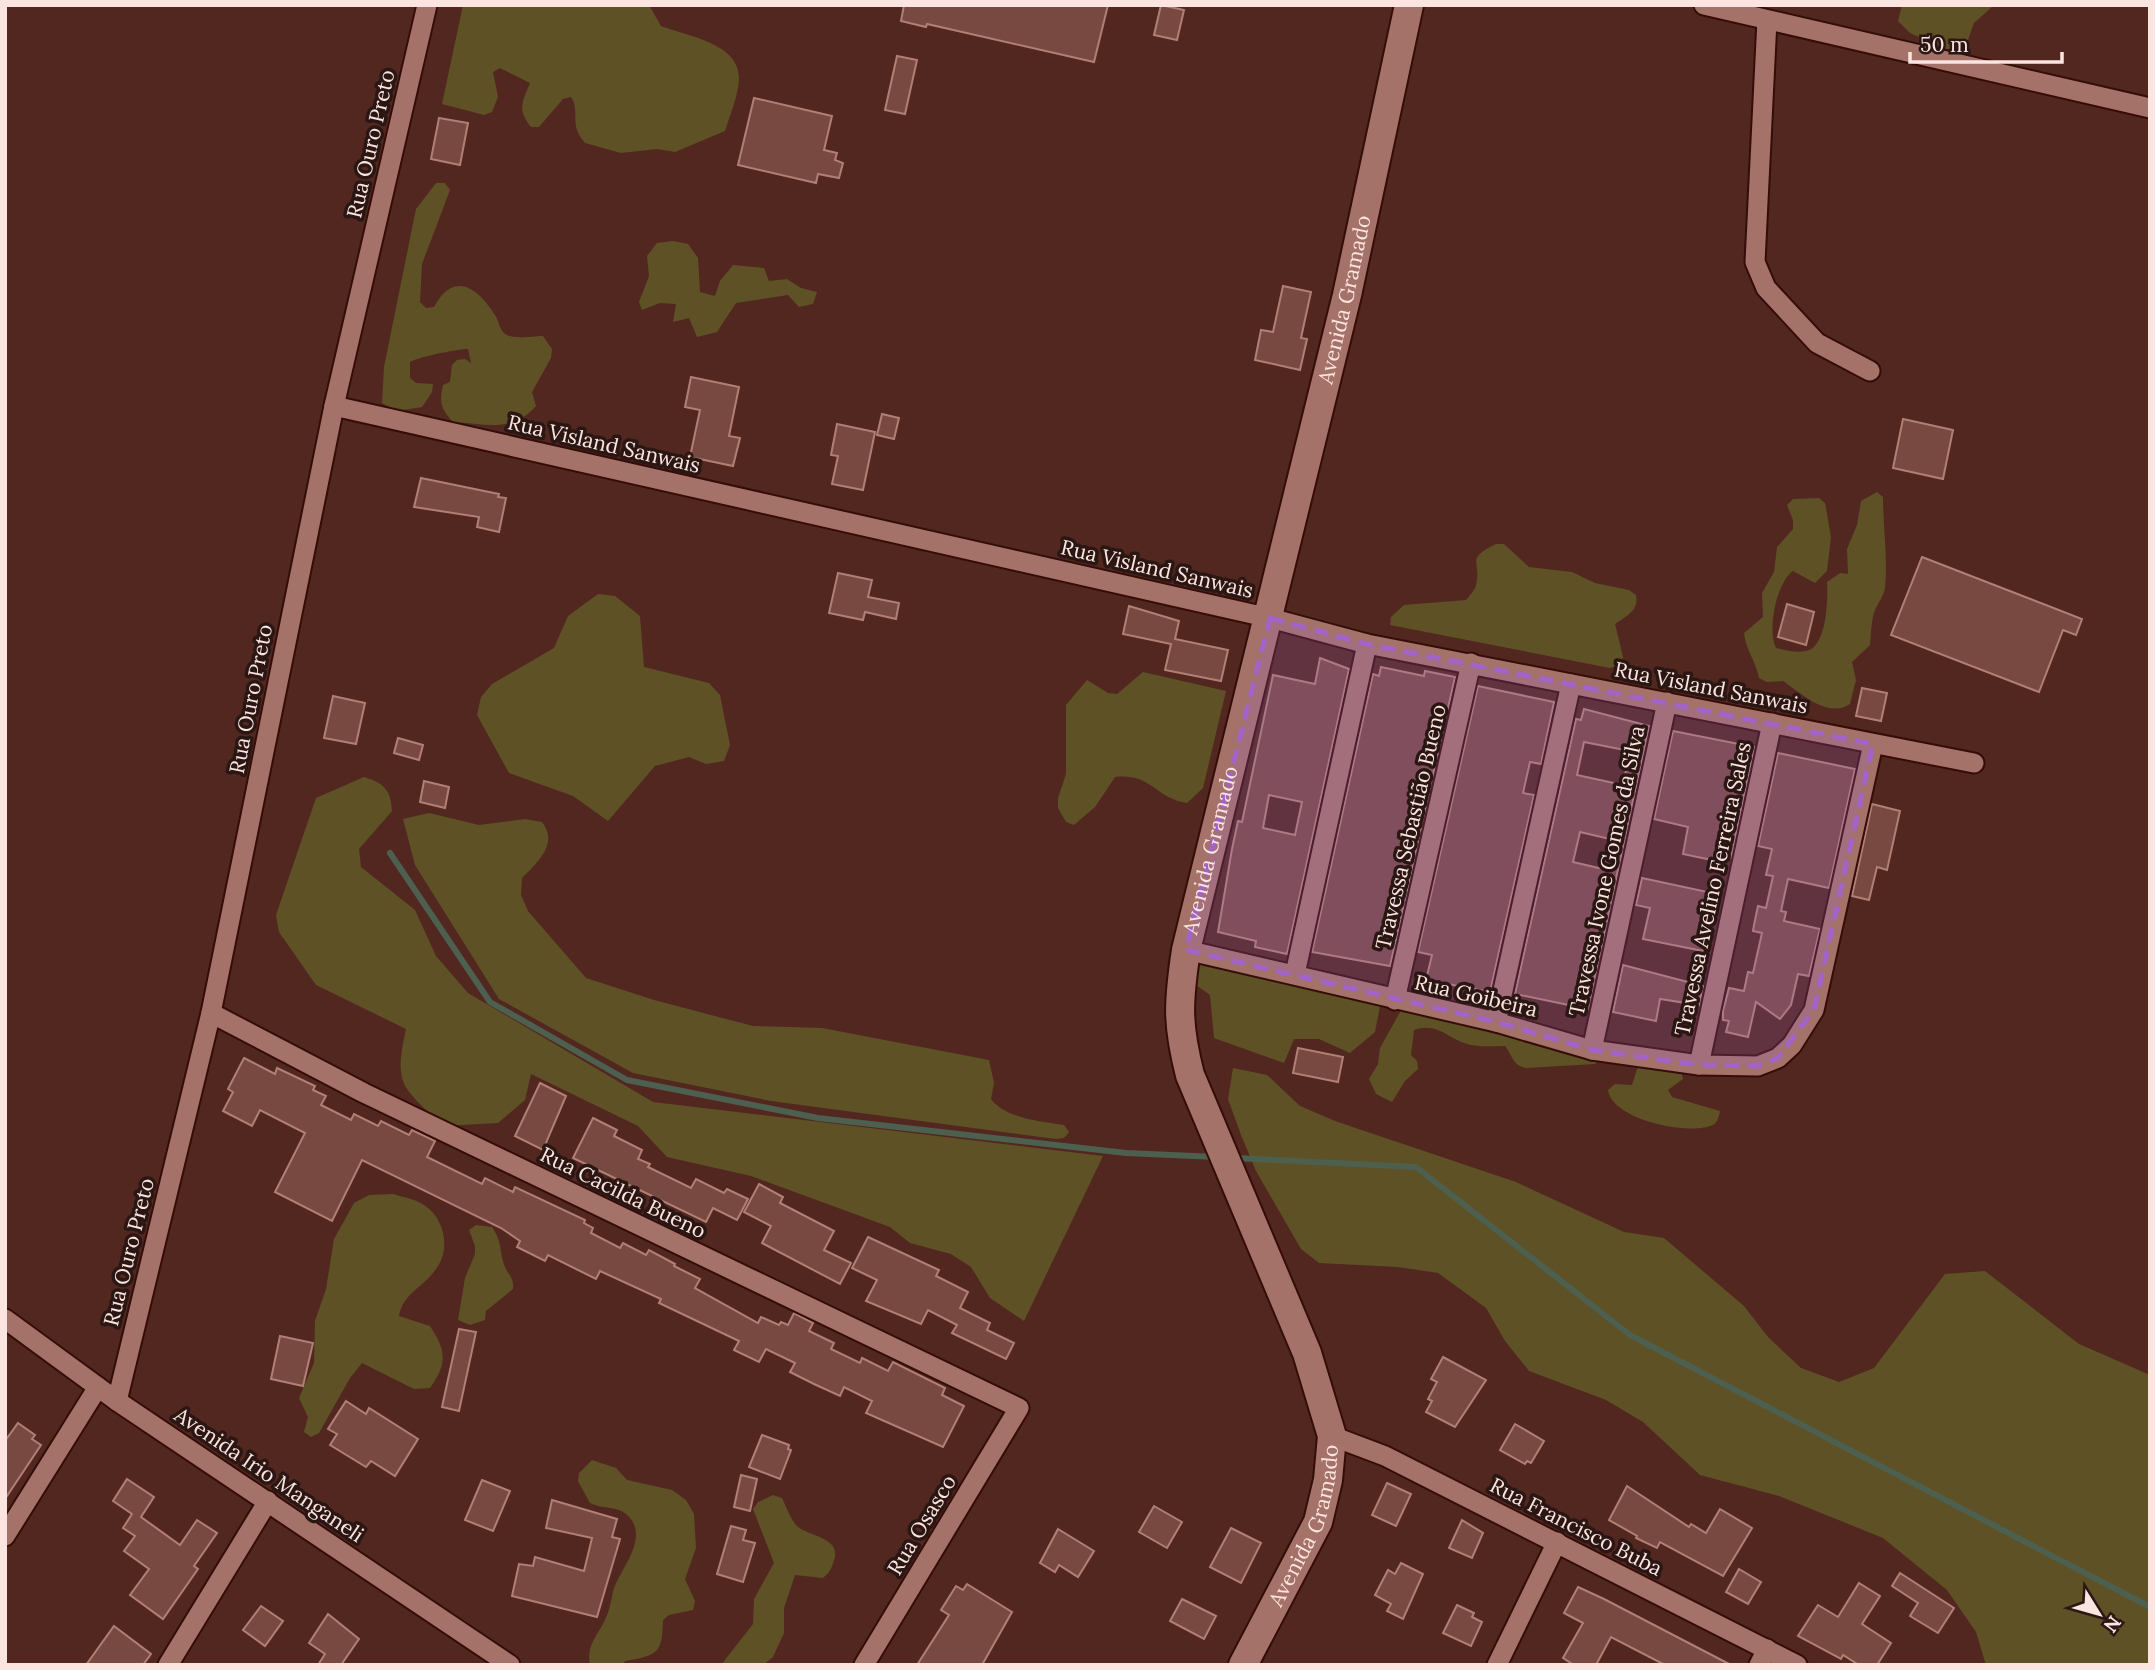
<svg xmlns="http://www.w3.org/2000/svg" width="2155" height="1670" font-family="Lora,serif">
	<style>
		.green { fill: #5f5126 }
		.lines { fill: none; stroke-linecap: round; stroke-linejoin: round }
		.stream { stroke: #4d5f4e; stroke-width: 6 }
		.building { fill: #784941; stroke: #b27f75; stroke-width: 2; fill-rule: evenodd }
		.street-casing { stroke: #350d08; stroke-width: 23 }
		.secondary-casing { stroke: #350d08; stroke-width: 32 }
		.street { stroke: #a47269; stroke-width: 19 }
		.secondary { stroke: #a47269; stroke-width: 28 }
		.marked { fill: #a264c9; fill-opacity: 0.2; stroke: #a264c9; stroke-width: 5; stroke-dasharray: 14 9; stroke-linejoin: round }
		.labels { text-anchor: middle; stroke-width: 7; stroke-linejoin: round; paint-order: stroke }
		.street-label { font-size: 21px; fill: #fce5e0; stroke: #2a1713 }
	</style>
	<rect width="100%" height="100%" fill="#522720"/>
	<g class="green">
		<path d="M463 5H649L661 26C687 36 738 43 739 77 739 94 730 115 725 131L675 152 657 149 621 153 585 143C568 123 581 113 571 97L563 99 539 127H531C517 109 522 103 530 83L500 68 493 72 498 97 492 112 484 115 442 104Z"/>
		<path d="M1902 5H1994L1974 23 1968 40 1949 50 1910 33 1898 21Z"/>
		<path d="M436 183H445L450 190 422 264 420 302 426 308 434 307C453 271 477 286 495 315 499 321 499 329 505 334 513 340 533 336 543 336L552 349 551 358 532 392 536 406C512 433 487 424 453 422 441 409 439 403 443 385L450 382 452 365 457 360 465 359 471 363 468 349C461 348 414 358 410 362V378L416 383 433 384 432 392 422 407 397 411 382 403 384 367 416 209Z"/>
		<path d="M673 241 688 244 698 258 700 292 715 296 720 281 733 265 764 268 769 281 787 279 801 288 817 292 813 304 799 307 788 295 736 303 717 332 697 337 689 318 673 322 676 304 660 303 642 310 639 302 649 276 647 256 657 243Z"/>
		<path d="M1877 492 1883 497C1883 528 1888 558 1885 588 1884 597 1876 605 1874 613 1871 623 1871 635 1870 645L1852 662 1856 680 1850 704C1827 719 1801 693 1783 681L1767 682 1759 678C1756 661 1746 651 1744 633L1763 617 1762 593 1774 572 1777 547 1793 529V520L1787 505 1793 499 1819 498 1825 503 1831 537 1827 571 1815 583 1793 571C1776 583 1767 631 1776 648 1786 650 1799 654 1809 650 1827 643 1828 598 1827 582L1840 573 1848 574 1847 549 1857 525 1861 501Z"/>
		<path d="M1496 544H1504L1529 567 1572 572 1595 583 1629 590 1636 595C1639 611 1626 616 1615 624L1623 657 1620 665 1610 668 1390 625 1391 617 1404 605 1466 600C1469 596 1475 590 1476 585 1482 560 1464 560 1496 544Z"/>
		<path d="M598 594 615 596 640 616 644 667 709 683 720 695 730 745 724 761 706 764 689 757 655 766 608 821 573 796 509 773 477 715 481 697 492 684 554 648 568 616Z"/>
		<path d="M1143 672 1226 691 1203 788 1187 803C1156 799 1152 773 1115 777L1095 807 1074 825 1066 822 1058 808V798L1066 774V705L1087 680 1108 693 1117 694Z"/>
		<path d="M364 777C384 783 391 790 392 811L359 849 361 867 415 910 436 956 468 993 653 1102 1103 1156 1024 1321 990 1298 971 1267 951 1254 910 1243 890 1227 751 1176 667 1157 638 1126 531 1074 525 1100 498 1123 443 1126C403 1087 393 1087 406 1029L316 985 279 932 276 915 316 798Z"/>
		<path d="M429 813 479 825 525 819 542 822C559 844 537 863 522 878L521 895 528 911 586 978 654 1000 753 1026 822 1028 989 1060 994 1083 991 1099C1006 1119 1041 1121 1064 1125L1069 1132 1064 1138 1056 1139 771 1101 633 1073 499 999 415 865 403 819Z"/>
		<path d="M1201 963 1373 1000 1380 1006 1375 1032 1350 1053 1319 1039H1294L1284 1063 1214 1038 1210 995 1196 985 1194 977Z"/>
		<path d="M1404 1005 1600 1058 1595 1064 1526 1068C1512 1065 1513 1056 1505 1046 1494 1046 1482 1047 1471 1045 1450 1041 1438 1021 1414 1030L1411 1055 1417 1061 1418 1069 1405 1081 1392 1102 1376 1094 1369 1079 1378 1064 1380 1048Z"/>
		<path d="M1643 1064 1681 1071 1683 1079 1668 1090 1672 1097 1720 1111C1719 1116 1718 1122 1713 1125 1689 1136 1612 1120 1608 1090L1615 1084 1632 1085 1637 1069Z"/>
		<path d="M1233 1068 1267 1075 1300 1106 1335 1121 1516 1182 1624 1232 1664 1238 1744 1306 1768 1337 1801 1368 1839 1382 1874 1368 1945 1274 1985 1271 2079 1344 2150 1375V1665H1986L1976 1632 1947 1590 1883 1538 1779 1496 1700 1475 1643 1422 1606 1400 1529 1371 1505 1341 1486 1308 1438 1273 1398 1267 1319 1263 1301 1249 1256 1171 1241 1135 1228 1099Z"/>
		<path d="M393 1194C402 1197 416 1199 424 1205 445 1219 451 1249 436 1269 424 1287 403 1293 399 1316L430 1326C446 1351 448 1362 430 1388L414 1389 362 1363 350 1378 319 1433 311 1437 304 1432 308 1417 299 1398 314 1363 315 1321 326 1289 334 1239 354 1203 369 1195Z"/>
		<path d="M476 1225 492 1227C503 1243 499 1252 505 1267 509 1276 514 1278 513 1289L486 1311 485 1320 470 1325 458 1320 465 1278 475 1254V1246L469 1230Z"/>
		<path d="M592 1460 616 1468 627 1480 672 1490 686 1500 694 1514 696 1548 685 1579 695 1601 693 1610 669 1615 663 1620C662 1654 658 1655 625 1661L623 1665H590C586 1646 597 1636 605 1620 610 1610 611 1599 614 1588 622 1567 651 1535 626 1514 617 1506 601 1509 590 1503L578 1481 579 1473Z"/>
		<path d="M773 1495 782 1498C786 1506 791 1521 798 1527 809 1536 842 1538 834 1560 832 1568 829 1573 823 1578L795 1575 784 1608V1633L773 1657 763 1665H721L753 1624 754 1599 774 1563 753 1509 758 1502Z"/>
	</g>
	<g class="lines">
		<g class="stream">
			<path d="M390 853 490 1002 627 1080 818 1118 1126 1153 1217 1157"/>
			<path d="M1235 1158 1416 1167 1630 1335 2150 1607"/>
		</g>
	</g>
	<g class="building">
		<path d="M904 5H1108L1094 62 927 24 926 27 901 21Z"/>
		<path d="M1161 5 1184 10 1177 40 1154 35Z"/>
		<path d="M897 56 917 60 905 114 885 110Z"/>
		<path d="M754 98 832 116 824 150 837 153 835 160 843 163 839 178 818 174 816 183 738 165Z"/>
		<path d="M439 118 468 123 460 165 431 159Z"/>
		<path d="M1283 286 1311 292 1301 338 1307 339 1300 370 1255 360 1261 330 1273 332Z"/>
		<path d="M691 377 739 387 729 436 740 438 733 466 690 457 700 410 685 407Z"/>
		<path d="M882 414 899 418 894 439 877 435Z"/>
		<path d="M1903 419 1953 430 1943 479 1893 468Z"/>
		<path d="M837 424 875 432 863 490 832 484 838 456 831 455Z"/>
		<path d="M421 478 499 494 498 497 506 498 499 532 477 527 479 517 414 507Z"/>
		<path d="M1922 557 2082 619 2076 635 2063 630 2039 692 1891 635Z"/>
		<path d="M838 573 872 580 868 597 899 603 896 619 865 612 863 620 829 613Z"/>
		<path d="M1787 604 1814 612 1806 645 1778 637Z"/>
		<path d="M1129 606 1179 621 1175 639 1228 650 1221 681 1165 670 1171 644 1123 634Z"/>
		<path d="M1320 658 1349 669 1287 954 1255 947 1256 941 1218 932 1232 849 1238 821 1242 822 1273 675 1315 684ZM1269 795 1302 802 1295 835 1263 828Z"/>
		<path d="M1381 667 1424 676 1425 671 1455 677 1390 966 1312 952 1373 674 1379 676Z"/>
		<path d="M1478 686 1554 702 1541 764 1530 762 1523 793 1534 795 1490 992 1426 980 1432 955 1418 952Z"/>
		<path d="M1862 688 1887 693 1881 721 1856 716Z"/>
		<path d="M333 696 365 703 356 744 324 738Z"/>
		<path d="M1584 709 1649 726 1588 1009 1515 994 1576 719 1581 720ZM1584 742 1630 751 1623 785 1577 775ZM1580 832 1610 839 1603 869 1573 862Z"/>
		<path d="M1673 731 1754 747 1731 858 1714 854 1712 860 1683 854 1688 827 1654 819Z"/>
		<path d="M398 738 423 745 419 760 394 753Z"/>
		<path d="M1778 753 1855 769 1829 888 1788 879 1781 911 1786 912 1784 921 1820 929 1809 976 1798 974 1791 1005 1780 1019 1756 1002 1748 1037 1726 1032 1729 1021 1723 1020V1011L1729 988 1744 991 1748 972 1753 973 1762 933 1753 931 1754 925 1758 906 1766 908 1773 876 1766 875 1772 849 1758 846Z"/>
		<path d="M424 781 449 787 445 808 420 802Z"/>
		<path d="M1872 804 1900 811 1887 870 1877 867 1869 900 1852 896Z"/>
		<path d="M1642 878 1712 893 1703 951 1643 939 1650 908 1636 905Z"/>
		<path d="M1623 965 1703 986 1699 1005 1660 999 1656 1021 1613 1012Z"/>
		<path d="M1298 1048 1343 1057 1338 1082 1293 1073Z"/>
		<path d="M244 1058 275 1074 277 1068 315 1086 313 1090 326 1096 321 1105 351 1120 354 1114 378 1126 381 1121 409 1135 412 1130 435 1141 427 1157 482 1184 485 1178 513 1192 515 1187 585 1220 584 1223 593 1228 591 1233 620 1248 623 1243 646 1255 649 1250 675 1264 674 1266 700 1279 695 1288 758 1323 761 1317 779 1325 781 1322 788 1325 794 1313 813 1323 809 1331 834 1343 831 1349 860 1363 862 1358 888 1371 893 1362 945 1388 942 1395 964 1406 943 1447 866 1413 872 1401 844 1387 840 1396 814 1384 790 1372 795 1363 766 1349 759 1362 734 1350 739 1341 659 1303 661 1299 600 1271 596 1279 548 1255 545 1261 517 1247 520 1241 501 1228 362 1160 332 1221 275 1192 305 1133 260 1110 252 1126 223 1111 233 1092 228 1089Z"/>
		<path d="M540 1083 566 1096 543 1150 515 1136Z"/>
		<path d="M593 1118 617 1130 614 1136 642 1150 638 1159 650 1164 648 1167 691 1188 696 1179 724 1193 727 1189 748 1199 737 1220 713 1208 706 1222 573 1158Z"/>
		<path d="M759 1184 783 1197 780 1203 834 1231 824 1250 851 1263 840 1284 762 1243 771 1226 744 1212Z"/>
		<path d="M868 1237 939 1270 936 1276 968 1292 960 1308 990 1323 987 1330 1014 1343 1006 1359 952 1333 957 1325 928 1310 921 1324 866 1301 877 1280 852 1268Z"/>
		<path d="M459 1329 476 1332 459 1411 442 1407Z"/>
		<path d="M280 1336 313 1343 303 1386 271 1379Z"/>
		<path d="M1443 1357 1486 1380 1455 1427 1426 1412 1432 1401 1428 1399 1437 1382 1431 1379Z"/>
		<path d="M346 1401 366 1414 369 1408 418 1439 395 1476 371 1461 366 1467 330 1445 337 1434 328 1429Z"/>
		<path d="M18 1423 35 1435 32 1439 41 1445 5 1499V1441Z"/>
		<path d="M1515 1424 1544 1441 1531 1463 1527 1461 1525 1464 1500 1450Z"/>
		<path d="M762 1435 789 1445 788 1449 791 1450 780 1479 749 1467Z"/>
		<path d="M741 1475 757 1479 750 1511 734 1507Z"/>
		<path d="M127 1479 154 1497 141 1517 180 1545 197 1520 217 1533 194 1566 198 1569 163 1619 130 1595 149 1569 124 1551 135 1536 123 1528 132 1514 113 1501Z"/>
		<path d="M482 1480 510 1491 493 1531 465 1520Z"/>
		<path d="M1387 1483 1411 1494 1396 1526 1372 1515Z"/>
		<path d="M1627 1486 1689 1527 1691 1524 1706 1533 1720 1509 1752 1528 1723 1576 1660 1542 1657 1548 1636 1538 1637 1536 1609 1520Z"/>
		<path d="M552 1500 617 1519 612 1537 620 1539 597 1617 512 1596 519 1564 533 1566 535 1557 584 1571 592 1538 546 1528Z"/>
		<path d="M1154 1506 1182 1522 1167 1548 1139 1532Z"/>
		<path d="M1462 1520 1483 1533 1472 1558 1449 1548Z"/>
		<path d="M731 1526 746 1530 743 1540 755 1543 743 1582 717 1574Z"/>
		<path d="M1231 1528 1261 1543 1241 1583 1210 1567Z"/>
		<path d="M1058 1529 1094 1551 1078 1577 1059 1565 1055 1572 1040 1563Z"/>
		<path d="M1401 1563 1423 1574 1403 1619 1387 1611 1391 1604 1375 1595 1388 1570 1395 1574Z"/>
		<path d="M1739 1569 1761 1582 1748 1604 1726 1592Z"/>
		<path d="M1900 1573 1954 1608 1938 1633 1910 1616 1918 1603 1892 1586Z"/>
		<path d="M1859 1583 1880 1596 1862 1624 1891 1643 1877 1665H1859L1843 1655 1841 1659 1798 1636 1818 1605 1838 1617Z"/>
		<path d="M967 1584 1012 1612 982 1665H917L949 1615 941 1610 956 1586 963 1590Z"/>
		<path d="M1578 1587 1604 1599 1731 1665H1665L1611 1637 1596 1665H1574L1563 1658 1583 1623 1564 1613Z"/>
		<path d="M1182 1599 1216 1616 1204 1639 1170 1621Z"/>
		<path d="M1457 1605 1474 1613 1472 1617 1482 1622 1471 1646 1443 1633Z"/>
		<path d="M261 1606 283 1621 265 1646 243 1630Z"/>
		<path d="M328 1614 359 1639 341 1665H318L325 1654 309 1643Z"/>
		<path d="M114 1626 151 1654 143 1665H86Z"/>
	</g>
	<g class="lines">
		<defs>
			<g id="street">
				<path d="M1704 5 2150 108"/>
				<path d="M1767 20 1755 262 1766 288 1817 343 1870 371"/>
				<path d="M334 406 1270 618 1367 644 1974 763"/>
				<path d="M1186 950 1496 1022 1592 1050 1699 1065 1758 1066 1778 1058 1792 1045 1814 1010 1873 744"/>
				<path d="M1295 974 1367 644"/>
				<path d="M1395 1000 1471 663"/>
				<path d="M211 1013 364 1093 1019 1408 864 1665"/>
				<path d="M1496 1022 1571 684"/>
				<path d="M1592 1050 1667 702"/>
				<path d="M1699 1065 1772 723"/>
				<path d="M5 1319 117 1401 510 1665"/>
				<path d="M117 1401 211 1013 334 406 427 5"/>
				<path d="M1332 1436 1385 1456 1797 1665"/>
				<path d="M5 1536 98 1387"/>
				<path d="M168 1665 268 1501"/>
				<path d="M1497 1665 1557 1542"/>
				<path d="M1759 1665 1767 1649"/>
			</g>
			<g id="secondary">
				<path id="s1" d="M1243 1665 1318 1522 1328 1480 1332 1436 1307 1353 1190 1075C1177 1024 1178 1003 1186 950L1347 295 1409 5"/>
			</g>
		</defs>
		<use href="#street" class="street-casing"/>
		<use href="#secondary" class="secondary-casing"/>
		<use href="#street" class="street"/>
		<use href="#secondary" class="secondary"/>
	</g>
	<path class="marked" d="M1270 618 1367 644 1873 744 1814 1010 1778 1058 1758 1066 1699 1065 1592 1050 1496 1022 1186 950Z"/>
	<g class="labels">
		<g class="street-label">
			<text transform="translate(371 144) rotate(-77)" y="7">Rua Ouro Preto</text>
			<text dy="7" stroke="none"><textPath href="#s1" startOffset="1433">Avenida Gramado</textPath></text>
			<text transform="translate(604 444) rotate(13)" y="7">Rua Visland Sanwais</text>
			<text transform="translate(1157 569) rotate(13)" y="7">Rua Visland Sanwais</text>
			<text transform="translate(1711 688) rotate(11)" y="7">Rua Visland Sanwais</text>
			<text transform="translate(251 699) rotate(-79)" y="7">Rua Ouro Preto</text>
			<text transform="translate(1411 827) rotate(-77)" y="7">Travessa Sebastião Bueno</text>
			<text dy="7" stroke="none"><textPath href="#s1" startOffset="866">Avenida Gramado</textPath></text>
			<text transform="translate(1607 871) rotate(-78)" y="7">Travessa Ivone Gomes da Silva</text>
			<text transform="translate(1713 889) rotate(-78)" y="7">Travessa Avelino Ferreira Sales</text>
			<text transform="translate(1476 996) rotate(13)" y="7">Rua Goibeira</text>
			<text transform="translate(623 1193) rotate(26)" y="7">Rua Cacilda Bueno</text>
			<text transform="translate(129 1252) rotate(-76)" y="7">Rua Ouro Preto</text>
			<text transform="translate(269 1475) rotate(34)" y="7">Avenida Irio Manganeli</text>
			<text transform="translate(922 1525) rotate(-59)" y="7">Rua Osasco</text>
			<text dy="7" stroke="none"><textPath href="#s1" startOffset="154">Avenida Gramado</textPath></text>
			<text transform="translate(1576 1527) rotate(27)" y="7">Rua Francisco Buba</text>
		</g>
	</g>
	<rect width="2155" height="1670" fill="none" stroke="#fce5e0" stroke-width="14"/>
	<g transform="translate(2099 1614) rotate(127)" stroke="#2a1713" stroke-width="5" paint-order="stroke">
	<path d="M0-5L12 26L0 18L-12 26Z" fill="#fce5e0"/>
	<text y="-10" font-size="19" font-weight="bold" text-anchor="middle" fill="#fce5e0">N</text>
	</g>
	<path d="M1910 52v10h152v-10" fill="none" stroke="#fce5e0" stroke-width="3.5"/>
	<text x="1920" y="52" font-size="21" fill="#fce5e0" stroke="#2a1713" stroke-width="5" paint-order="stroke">50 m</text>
</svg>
